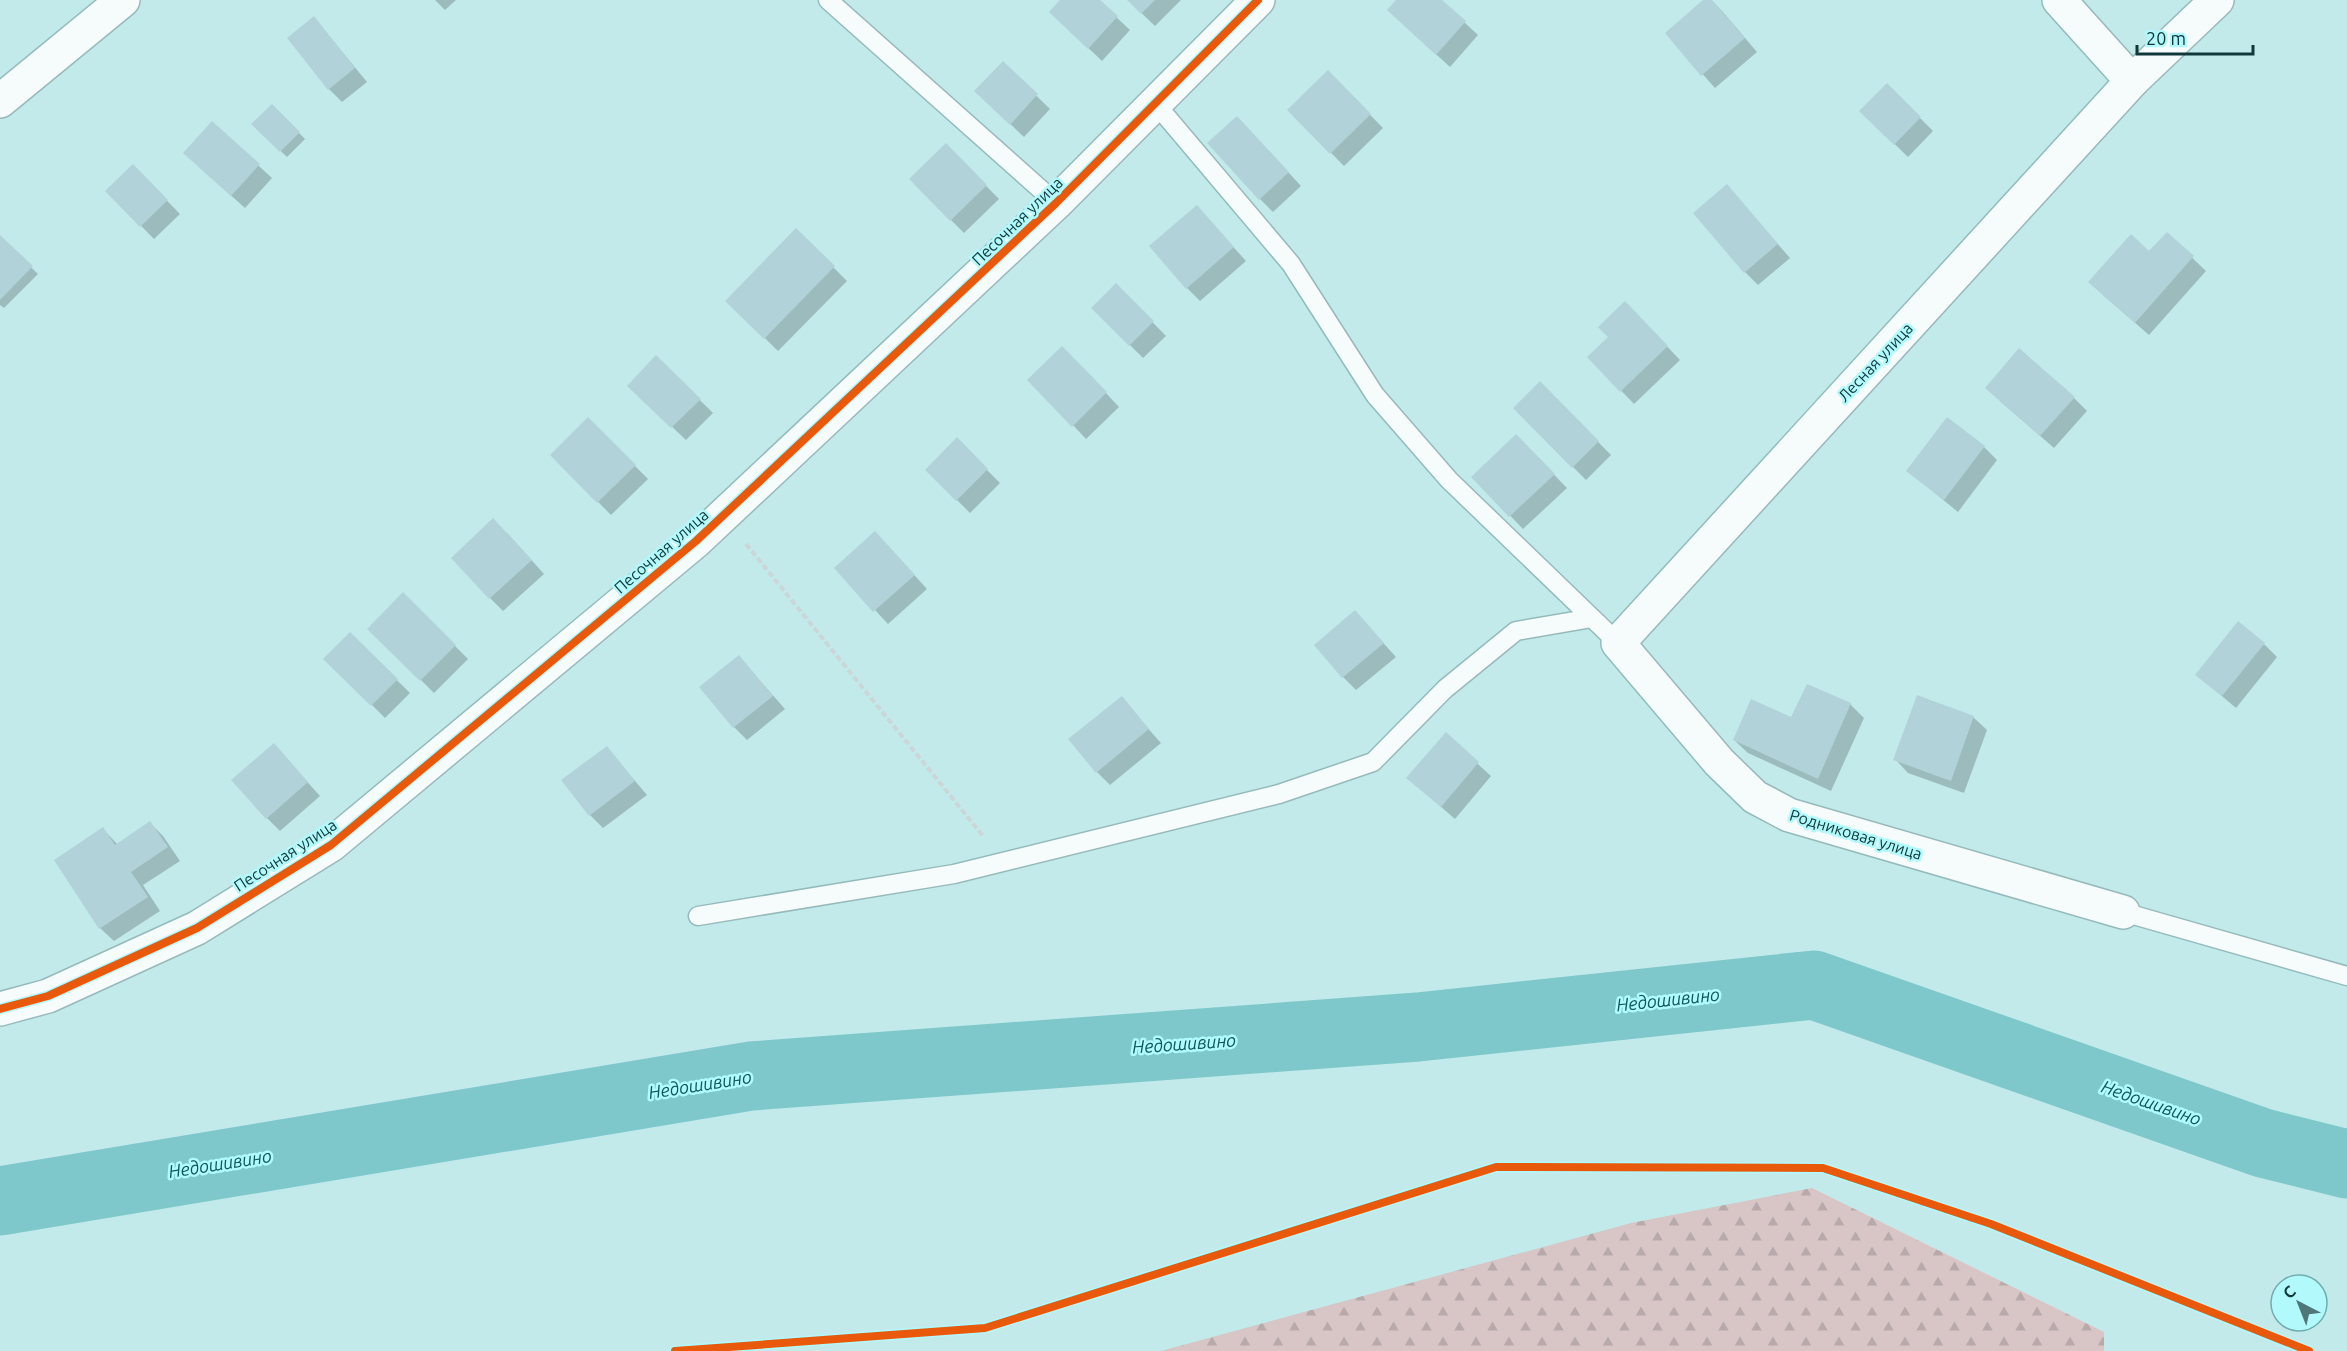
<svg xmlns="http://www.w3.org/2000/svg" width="2347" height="1351" font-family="Ubuntu,sans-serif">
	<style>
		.forest { fill: url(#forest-firs) }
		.shadow { fill: #0003 }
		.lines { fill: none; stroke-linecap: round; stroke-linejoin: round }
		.river { stroke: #7ec8cb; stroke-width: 69 }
		.building { fill: #b1d2d8 }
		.lane-casing { stroke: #96babb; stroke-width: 21 }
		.street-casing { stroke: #96babb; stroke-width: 36 }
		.path { stroke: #cad6d7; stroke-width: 4; stroke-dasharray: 6 3; stroke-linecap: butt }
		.lane { stroke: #f6fcfc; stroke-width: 18 }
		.street { stroke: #f6fcfc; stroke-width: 33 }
		.cycleway-casing { stroke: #b2f9fc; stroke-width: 11 }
		.cycleway { stroke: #e8590c; stroke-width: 8 }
		.labels { text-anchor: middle; stroke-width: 5; stroke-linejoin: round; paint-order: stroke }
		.street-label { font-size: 16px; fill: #10383a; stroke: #b2f9fc }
		.water-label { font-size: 18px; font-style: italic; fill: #0a595c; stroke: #b2f9fc }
	</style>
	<defs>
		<pattern id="forest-firs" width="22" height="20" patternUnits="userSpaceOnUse" patternTransform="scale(1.5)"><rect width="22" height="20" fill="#d8c5c6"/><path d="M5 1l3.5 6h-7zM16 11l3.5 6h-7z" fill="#b8aaab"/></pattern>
	</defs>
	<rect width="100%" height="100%" fill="#c3eaeb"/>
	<path class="forest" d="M1812 1188 2104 1332V1351H1161L1631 1223Z"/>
	<g class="shadow">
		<path d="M435 0H456L445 10Z"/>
		<path d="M1062 0H1098L1130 30 1102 61 1064 25Z"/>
		<path d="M1128 0H1181L1155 26Z"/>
		<path d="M1398 0H1440L1478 35 1450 67 1402 23Z"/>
		<path d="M1706 0H1711L1722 11 1757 52 1715 88 1667 34Z"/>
		<path d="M314 18 367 82 342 102 329 89Z"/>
		<path d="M1003 63 1050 109 1024 137 989 104Z"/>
		<path d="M1328 72 1383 128 1344 166 1289 110Z"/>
		<path d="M1887 85 1933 131 1908 157 1861 111Z"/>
		<path d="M272 106 305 139 287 157 253 124Z"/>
		<path d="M212 123 272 178 245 208 198 166Z"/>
		<path d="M1250 131 1301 186 1273 212 1260 199Z"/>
		<path d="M946 145 999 199 964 233 951 220Z"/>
		<path d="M133 166 180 214 154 239 107 191Z"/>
		<path d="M1727 186 1790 258 1758 285 1745 272Z"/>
		<path d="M1197 207 1246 261 1200 301 1187 288Z"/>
		<path d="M796 230 847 281 778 351 727 301Z"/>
		<path d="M2167 234 2206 271 2149 335 2103 295Z"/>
		<path d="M0 237 38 274 4 308 0 305Z"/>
		<path d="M1116 285 1166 336 1143 358 1093 308Z"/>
		<path d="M1638 316 1680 360 1634 404 1589 357Z"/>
		<path d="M656 357 713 413 686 440 629 386Z"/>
		<path d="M1076 361 1119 407 1086 439 1073 425Z"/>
		<path d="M1540 383 1611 455 1586 480 1515 408Z"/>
		<path d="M2074 398 2087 411 2054 448 2000 401Z"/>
		<path d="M588 419 648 479 611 515 552 455Z"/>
		<path d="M957 440 1000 483 970 513 927 470Z"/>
		<path d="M1984 447 1997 460 1958 512 1908 471Z"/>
		<path d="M1529 449 1567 488 1523 529 1473 477Z"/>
		<path d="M507 533 544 574 503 611 490 598Z"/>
		<path d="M888 546 927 589 888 624 836 568Z"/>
		<path d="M403 594 468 659 434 693 369 628Z"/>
		<path d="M1355 612 1396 657 1356 690 1343 677Z"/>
		<path d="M350 634 410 693 385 718 326 659Z"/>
		<path d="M2264 644 2277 657 2236 708 2197 675Z"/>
		<path d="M739 657 785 709 747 740 734 727Z"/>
		<path d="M1807 686 1850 704 1864 718 1831 791 1748 753 1734 740 1792 719Z"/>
		<path d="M1121 698 1161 743 1110 785 1097 772Z"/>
		<path d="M1973 717 1987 730 1964 793 1908 773 1895 759Z"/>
		<path d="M1446 735 1491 776 1455 819 1408 778Z"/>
		<path d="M274 745 320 796 280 831 267 818Z"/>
		<path d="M607 748 647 795 603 828 590 815Z"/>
		<path d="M150 823 163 836 180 861 143 885 160 911 114 941 100 928 103 829 118 845Z"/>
	</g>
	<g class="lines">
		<path class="river" d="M0 1201 751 1076 1418 1027 1814 985 2263 1143 2347 1164"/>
	</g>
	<g class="building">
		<path d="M1060 0H1100L1118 16 1088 49 1049 12Z"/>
		<path d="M1127 0H1155L1141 14Z"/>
		<path d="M1396 0H1442L1466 21 1436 55 1387 10Z"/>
		<path d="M1703 0H1712L1745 38 1701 76 1665 33Z"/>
		<path d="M314 16 355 68 328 90 287 38Z"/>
		<path d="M1003 61 1038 94 1010 125 974 91Z"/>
		<path d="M1328 70 1371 114 1330 154 1287 110Z"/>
		<path d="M1887 83 1921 117 1894 145 1859 111Z"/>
		<path d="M272 104 300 132 280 152 251 124Z"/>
		<path d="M1237 116 1289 172 1259 200 1207 143Z"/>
		<path d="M212 121 260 164 231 196 183 153Z"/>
		<path d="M946 143 987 185 950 221 909 179Z"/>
		<path d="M133 164 168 200 140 227 105 191Z"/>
		<path d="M1727 184 1778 244 1744 273 1693 213Z"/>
		<path d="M1197 205 1234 247 1186 289 1149 246Z"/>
		<path d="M796 228 835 266 764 339 725 301Z"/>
		<path d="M2167 232 2194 256 2135 323 2088 282 2131 234 2149 251Z"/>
		<path d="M0 235 33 266 0 300Z"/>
		<path d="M1116 283 1154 321 1129 346 1091 308Z"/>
		<path d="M1625 301 1668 346 1620 392 1587 357 1608 337 1598 327Z"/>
		<path d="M1062 346 1107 392 1072 427 1027 380Z"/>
		<path d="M2019 348 2075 397 2040 436 1985 388Z"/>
		<path d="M656 355 701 399 671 428 627 386Z"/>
		<path d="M1540 381 1599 441 1572 468 1513 408Z"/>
		<path d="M588 417 636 465 597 503 550 455Z"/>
		<path d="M1947 417 1985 446 1944 500 1906 471Z"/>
		<path d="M1516 434 1555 474 1509 517 1471 477Z"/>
		<path d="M957 437 988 469 956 501 925 470Z"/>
		<path d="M493 518 532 560 489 599 451 558Z"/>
		<path d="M875 531 915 575 873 612 834 568Z"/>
		<path d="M403 592 456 645 420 681 367 629Z"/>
		<path d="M1355 610 1384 643 1342 678 1314 645Z"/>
		<path d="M2238 621 2265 643 2222 696 2195 675Z"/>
		<path d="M350 632 398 679 371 706 323 659Z"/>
		<path d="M739 655 773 696 733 728 699 687Z"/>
		<path d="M1807 684 1851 703 1818 779 1733 740 1751 699 1791 717Z"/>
		<path d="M1917 695 1974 716 1951 781 1893 760Z"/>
		<path d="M1122 696 1149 729 1096 773 1068 739Z"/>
		<path d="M1446 732 1479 762 1441 807 1406 778Z"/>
		<path d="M274 743 308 782 266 819 231 780Z"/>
		<path d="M607 746 635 781 589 816 561 780Z"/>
		<path d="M150 821 168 847 131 872 148 897 99 929 54 860 103 827 115 845Z"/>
	</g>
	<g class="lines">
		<defs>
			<g id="lane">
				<path d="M828 0 1056 203"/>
				<path d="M1155 103 1291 264 1375 395 1449 480 1618 643"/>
				<path d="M2123 912 2347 976"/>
				<path d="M698 916 954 874 1279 794 1373 762 1445 689 1516 631 1592 618"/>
			</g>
			<g id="street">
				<path d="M2059 0 2132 81"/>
				<path d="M0 101 123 0"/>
				<path d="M2123 912 1789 815 1755 797 1719 762 1618 643 2132 81 2217 0"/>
				<path d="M0 1009 48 996 197 928 331 845 696 541 1056 203 1258 0"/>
			</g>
		</defs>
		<use href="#lane" class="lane-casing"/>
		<use href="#street" class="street-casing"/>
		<path class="path" d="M746 544 983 836"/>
		<use href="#lane" class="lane"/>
		<use href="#street" class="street"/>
		<defs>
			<g id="cycleway">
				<path d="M0 1009 48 996 197 928 331 845 696 541 1056 203 1258 0"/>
				<path d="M675 1351 985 1328 1496 1167 1823 1168 1991 1224 2309 1351"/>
			</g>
		</defs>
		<use href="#cycleway" class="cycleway-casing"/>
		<use href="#cycleway" class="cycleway"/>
	</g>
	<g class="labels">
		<g class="street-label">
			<text transform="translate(1017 221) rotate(-44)" y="6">Песочная улица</text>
			<text transform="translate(1875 362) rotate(-47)" y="6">Лесная улица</text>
			<text transform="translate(661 551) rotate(-41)" y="6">Песочная улица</text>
			<text transform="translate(1856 834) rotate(17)" y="6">Родниковая улица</text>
			<text transform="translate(285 855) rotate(-33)" y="6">Песочная улица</text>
		</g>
		<g class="water-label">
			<text transform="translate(1668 1000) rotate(-6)" y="6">Недошивино</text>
			<text transform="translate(1184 1044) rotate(-4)" y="6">Недошивино</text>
			<text transform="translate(700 1085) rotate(-9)" y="6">Недошивино</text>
			<text transform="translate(2151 1103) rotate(19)" y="6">Недошивино</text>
			<text transform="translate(220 1164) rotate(-9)" y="6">Недошивино</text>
		</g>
	</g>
	<g transform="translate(2299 1303) rotate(318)"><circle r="28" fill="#b2f9fc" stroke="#71acae" stroke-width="1.5"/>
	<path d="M0-4.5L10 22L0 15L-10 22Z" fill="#4f7678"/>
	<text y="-9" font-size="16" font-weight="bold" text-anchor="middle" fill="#10383a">С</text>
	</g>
	<path d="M2137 45v9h116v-9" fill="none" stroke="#10383a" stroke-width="3"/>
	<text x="2146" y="45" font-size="18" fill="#10383a" stroke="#b2f9fc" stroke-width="4.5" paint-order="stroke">20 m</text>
</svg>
